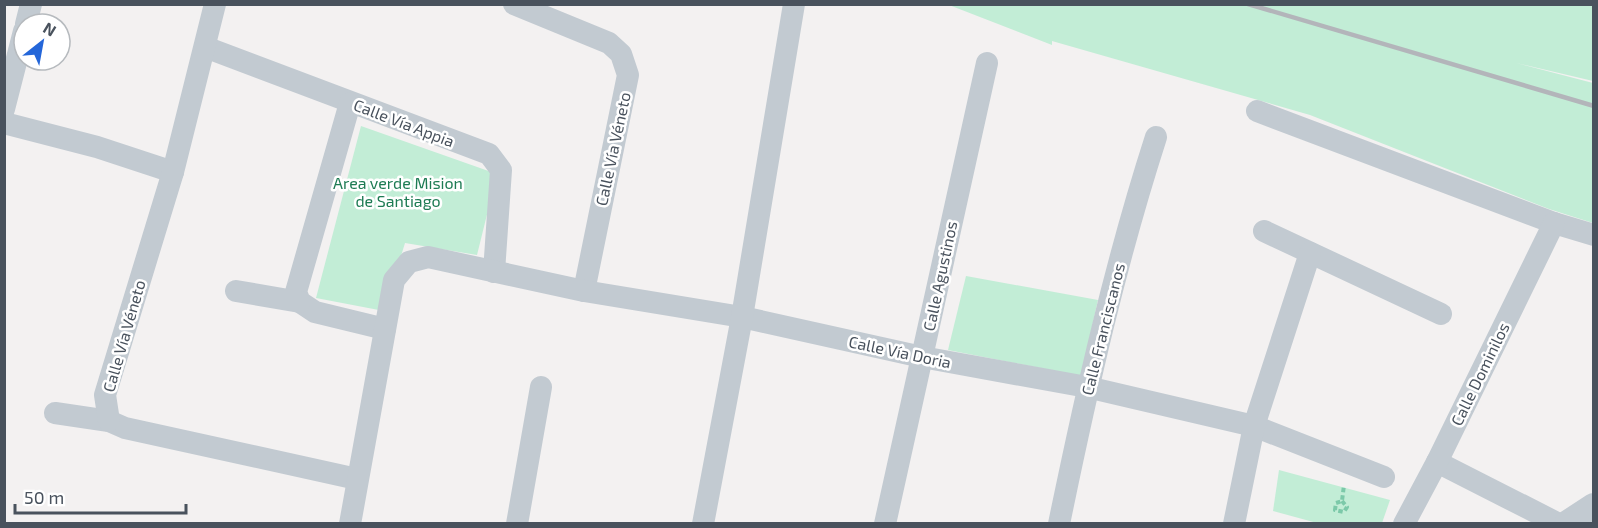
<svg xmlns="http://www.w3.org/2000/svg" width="1598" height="528" font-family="'Exo 2',sans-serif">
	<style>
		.green { fill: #c2edd6 }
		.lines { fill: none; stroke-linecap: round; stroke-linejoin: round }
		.path { stroke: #7cc9a9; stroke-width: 4; stroke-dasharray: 4.5 3; stroke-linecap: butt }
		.minor { stroke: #c2cad1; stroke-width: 22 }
		.tertiary { stroke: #c2cad1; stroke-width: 28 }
		.rail { stroke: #b3b5ba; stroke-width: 4.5 }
		.labels { text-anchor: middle; stroke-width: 5; stroke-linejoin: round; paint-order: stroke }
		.street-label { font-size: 16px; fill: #49525d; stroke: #fff }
		.park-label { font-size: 16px; fill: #1d7b53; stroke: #fff }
	</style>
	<rect width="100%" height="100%" fill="#f3f1f1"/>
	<g class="green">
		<path d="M949 5H1593V81L1516 63 1593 83V223L1549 209 1310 115 1052 41V45Z"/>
		<path d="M361 126 497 174 477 255 405 243 384 311 316 298Z"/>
		<path d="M966 276 1098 300 1081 376 948 350Z"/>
		<path d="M1279 470 1390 500 1382 523H1317L1273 511Z"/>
	</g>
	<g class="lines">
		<path class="path" d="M1342 501 1347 507 1344 512 1335 510 1336 503 1342 501 1344 485"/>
		<g class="minor">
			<path d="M514 4 609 43 621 54 628 75 584 291"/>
			<path d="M26 24 31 4"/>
			<path d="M205 47 489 154 501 170 494 272"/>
			<path d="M350 103 296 292 300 302 315 312 385 329"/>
			<path d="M4 109 24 31"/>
			<path d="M1257 111 1554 223 1594 235"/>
			<path d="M4 123 97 147 173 172"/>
			<path d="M1264 231 1441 314"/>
			<path d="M236 291 300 302"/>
			<path d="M55 413 109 421 125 428 357 479"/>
			<path d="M109 421 105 395 173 172 215 4"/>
			<path d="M1437 462 1559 524"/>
			<path d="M350 524 394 280 409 262 428 257 584 291 742 317 922 357 1087 387 1254 426 1384 477"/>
			<path d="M517 524 541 387"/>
			<path d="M703 524 742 317 794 4"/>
			<path d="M885 524 987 63"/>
			<path d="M1059 524C1086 393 1115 264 1156 137"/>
			<path d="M1234 524 1254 426 1310 253"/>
			<path d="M1404 524 1437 462 1554 223"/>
		</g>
		<path class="tertiary" d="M1568 524 1594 507"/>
		<path class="rail" d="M1248 4 1594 106"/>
	</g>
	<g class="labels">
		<g class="street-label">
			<text transform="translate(404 123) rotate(21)" y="6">Calle Vía Appia</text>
			<text transform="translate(613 149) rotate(-78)" y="6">Calle Vía Véneto</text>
			<text transform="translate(940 276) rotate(-78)" y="6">Calle Agustinos</text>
			<text transform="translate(1103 329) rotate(-76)" y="6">Calle Franciscanos</text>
			<text transform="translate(124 336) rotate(-74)" y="6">Calle Vía Véneto</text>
			<text transform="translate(900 352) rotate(12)" y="6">Calle Vía Doria</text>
			<text transform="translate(1480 374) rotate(-64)" y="6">Calle Dominilos</text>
		</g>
		<g class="park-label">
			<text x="398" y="189">Area verde Mision<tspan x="398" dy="18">de Santiago</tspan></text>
		</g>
	</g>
	<rect width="1598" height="528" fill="none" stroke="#49525d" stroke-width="12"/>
	<g transform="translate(42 42) rotate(31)"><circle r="28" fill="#ffffff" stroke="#b6babe" stroke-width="1.5"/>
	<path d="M0-4.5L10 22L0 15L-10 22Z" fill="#2466d9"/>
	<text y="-9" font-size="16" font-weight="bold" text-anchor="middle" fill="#49525d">N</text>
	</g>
	<path d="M15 504v9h171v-9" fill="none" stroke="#49525d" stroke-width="3"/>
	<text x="24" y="504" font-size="18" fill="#49525d" stroke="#ffffff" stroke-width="4.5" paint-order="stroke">50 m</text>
</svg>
